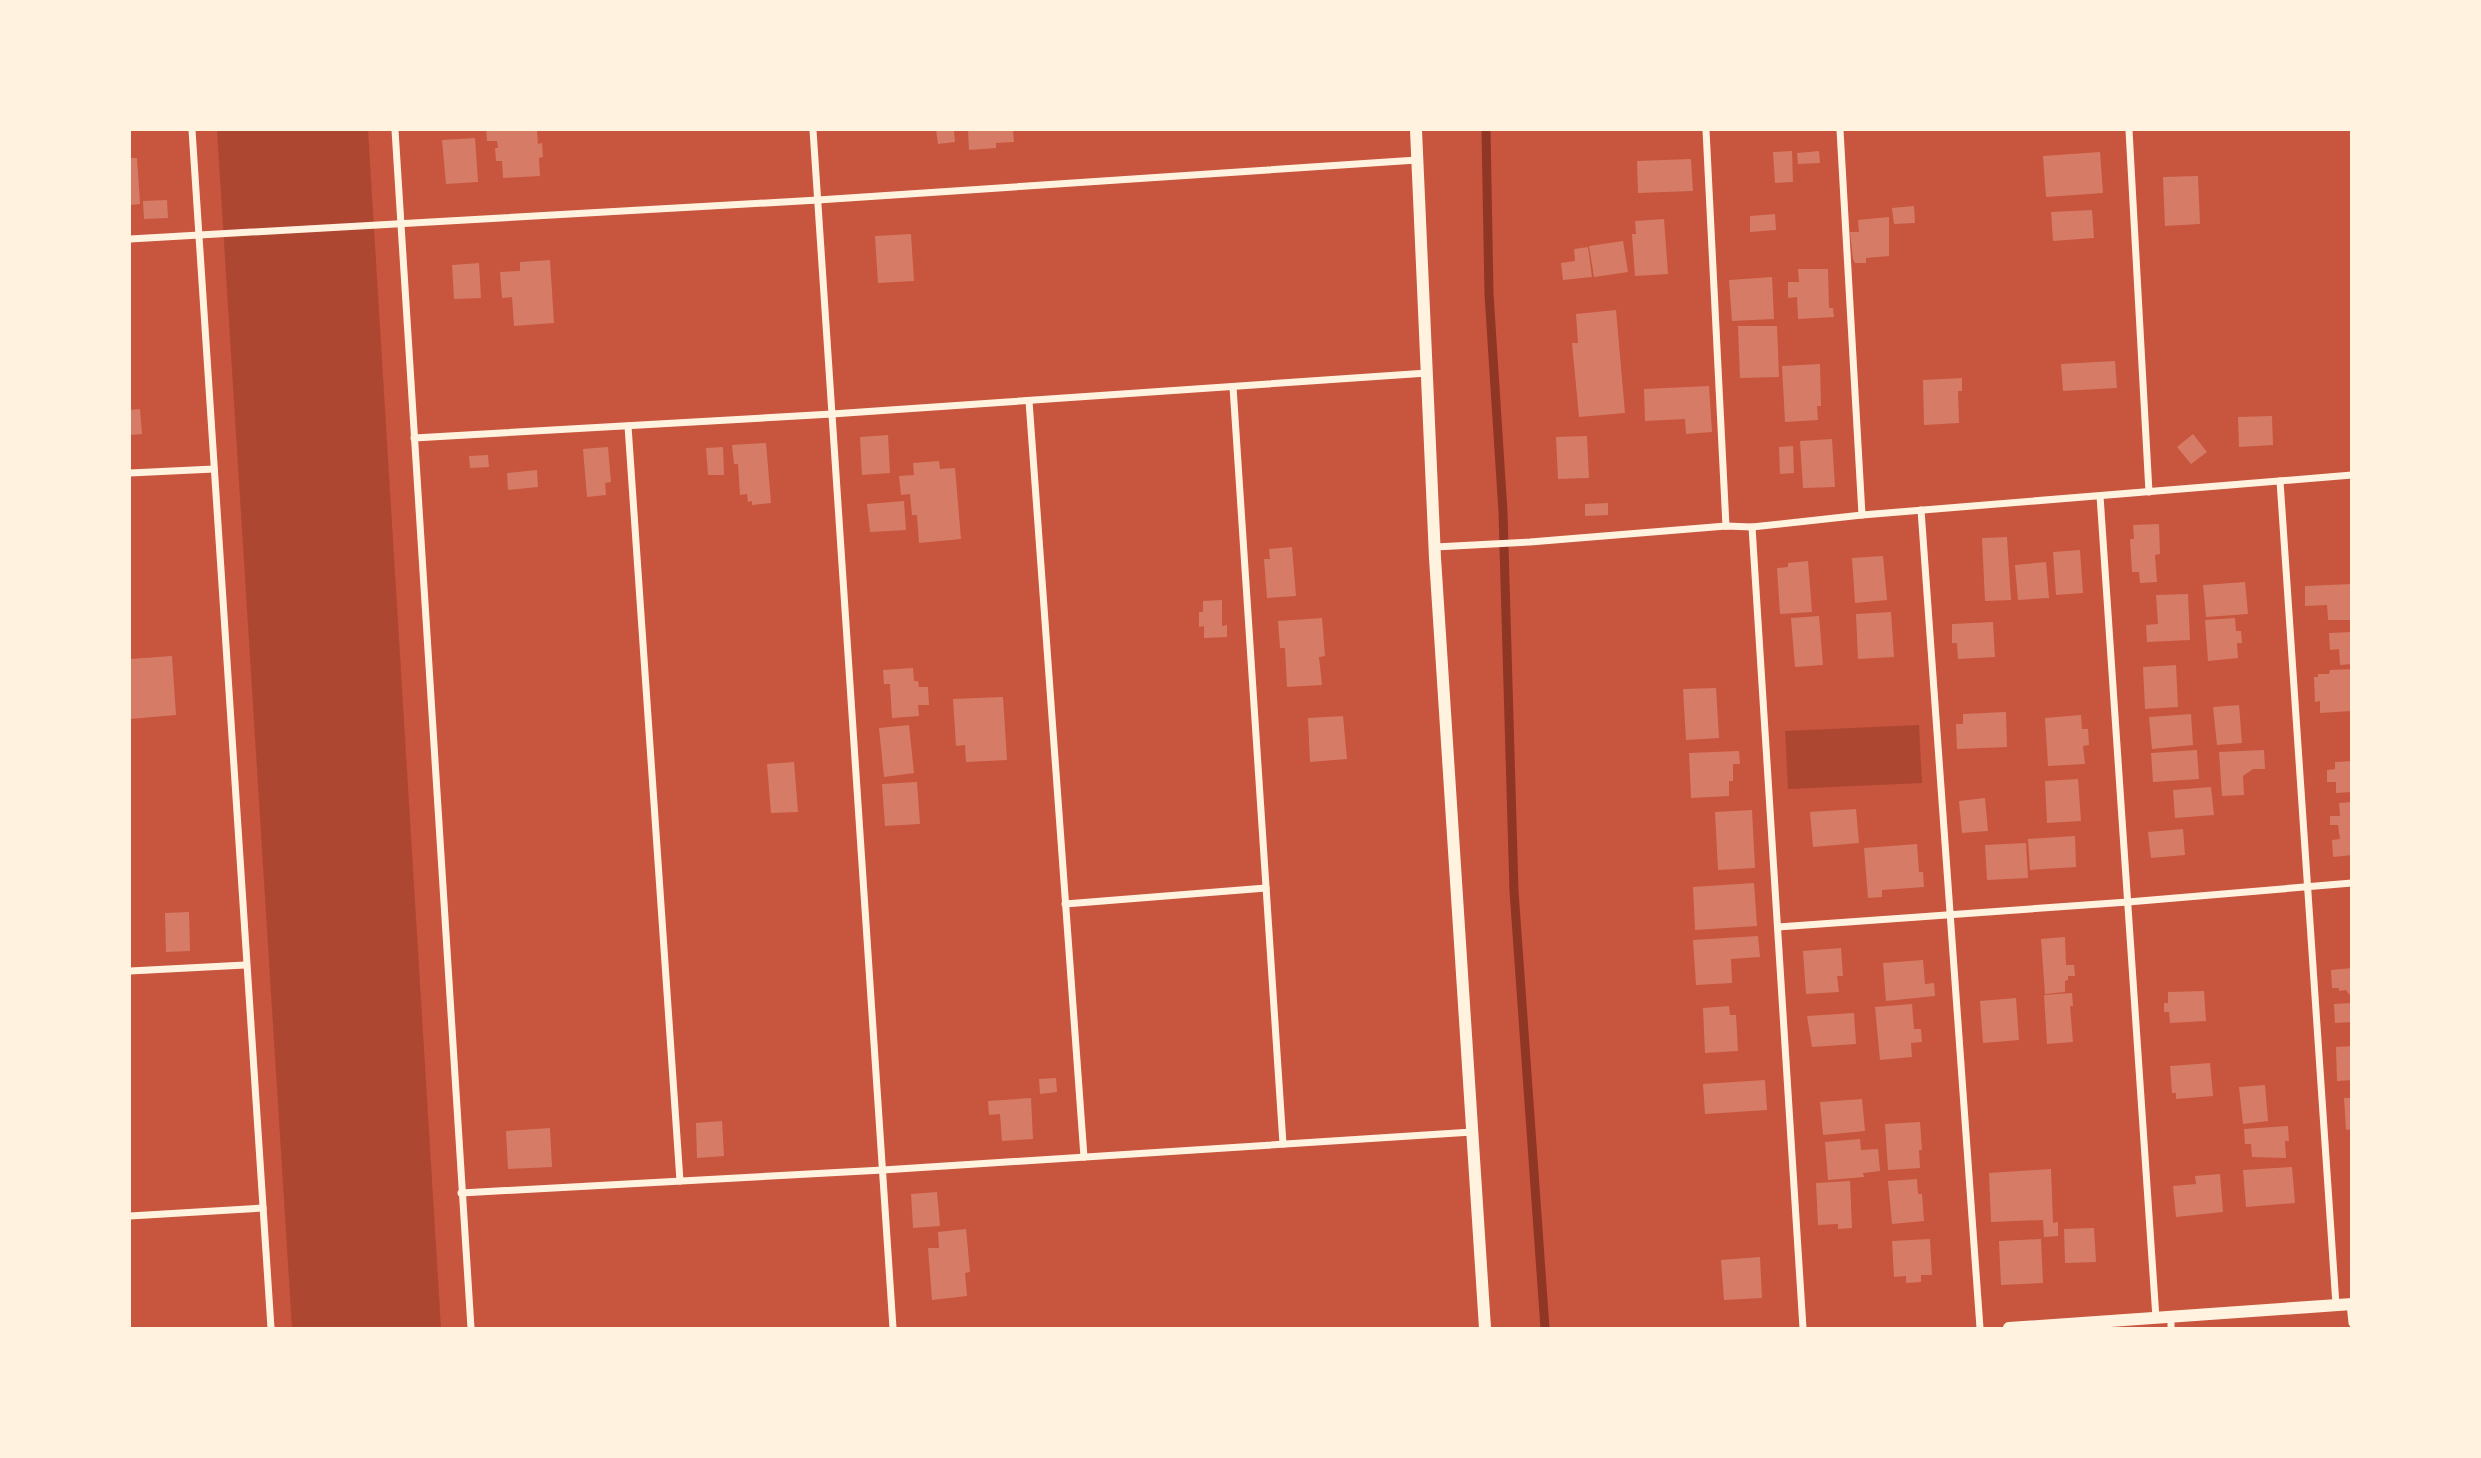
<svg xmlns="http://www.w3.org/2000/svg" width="2481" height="1458" font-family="Poppins,sans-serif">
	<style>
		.green { fill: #ae4732 }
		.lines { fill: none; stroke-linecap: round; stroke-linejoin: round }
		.stream { stroke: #8f3625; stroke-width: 9 }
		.building { fill: #d67c66 }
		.minor { stroke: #fff3e0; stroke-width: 7 }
		.tertiary { stroke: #fff3e0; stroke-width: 12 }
	</style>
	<rect width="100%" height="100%" fill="#c8553d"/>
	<g class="green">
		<path d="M217 130H368L441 1328H292Z"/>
		<path d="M1919 725 1922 783 1788 789 1785 731Z"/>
	</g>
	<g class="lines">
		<path class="stream" d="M1486 130 1489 294 1503 512 1514 891 1545 1328"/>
	</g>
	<g class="building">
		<path d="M486 130H537L538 144 542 143 543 157 539 158 540 176 503 178 502 161H496L495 148H498L497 141H487Z"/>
		<path d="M936 130H954L955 142 938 144Z"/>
		<path d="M968 130H1013L1014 142 996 143V148L969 150Z"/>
		<path d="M475 138 478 182 446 184 442 140Z"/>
		<path d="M1792 151 1793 182 1775 183 1773 152Z"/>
		<path d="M1819 151 1820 163 1798 164 1797 153Z"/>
		<path d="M2100 152 2103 193 2046 197 2043 156Z"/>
		<path d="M130 158H137L140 204 130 205Z"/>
		<path d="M1691 159 1693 191 1638 193 1637 161Z"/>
		<path d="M2198 176 2200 224 2165 226 2163 177Z"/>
		<path d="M167 200 168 218 144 219 143 201Z"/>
		<path d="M1914 206 1915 223 1894 224 1892 208Z"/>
		<path d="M2092 210 2094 238 2053 241 2051 212Z"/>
		<path d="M1775 214 1776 230 1750 232V216Z"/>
		<path d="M1889 217V256L1866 258V263H1855L1853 259 1850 232H1859L1858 220Z"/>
		<path d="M1664 219 1668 274 1635 276 1632 234H1636L1635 221Z"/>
		<path d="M911 234 914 281 878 283 875 236Z"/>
		<path d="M1623 241 1628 272 1594 277 1589 246Z"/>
		<path d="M1588 247 1592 277 1563 280 1561 263 1575 261 1574 249Z"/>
		<path d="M550 260 554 323 514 326 512 297 502 298 500 272 520 271V262Z"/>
		<path d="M479 263 481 298 454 299 452 265Z"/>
		<path d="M1798 269H1828L1829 308H1833L1834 317 1798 319 1797 297 1788 298V282H1799Z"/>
		<path d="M1772 277 1774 319 1732 321 1729 280Z"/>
		<path d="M1616 310 1625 413 1579 417 1572 343H1578L1576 314Z"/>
		<path d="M1738 326H1777L1779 377 1740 378Z"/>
		<path d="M2115 361 2117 388 2063 391 2061 364Z"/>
		<path d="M1820 364 1821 406H1817L1818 420 1785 422 1782 366Z"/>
		<path d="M1962 378V391H1958L1959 423 1924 425 1923 380Z"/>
		<path d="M1709 386 1712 432 1686 434 1685 419 1645 421 1644 389Z"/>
		<path d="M140 409 142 434 130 435V410Z"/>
		<path d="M2272 416 2273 445 2239 447 2238 417Z"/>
		<path d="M2193 434 2207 452 2191 464 2177 447Z"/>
		<path d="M888 435 890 473 862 475 860 437Z"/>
		<path d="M1587 436 1589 478 1558 479 1556 437Z"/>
		<path d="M1832 439 1835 487 1803 488 1800 441Z"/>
		<path d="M766 443 771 503 752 505V501L748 502 747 494 740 495 738 464H734L732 445Z"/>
		<path d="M1793 446 1794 473 1780 474 1779 447Z"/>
		<path d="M608 447 611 482 605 483 606 495 587 497 583 449Z"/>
		<path d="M723 447 724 475H708L706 448Z"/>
		<path d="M488 455 489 467 470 468 469 456Z"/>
		<path d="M939 461 940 469 955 468 961 539 919 543 917 515H912L910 494 901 495 899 476 914 475 913 463Z"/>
		<path d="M537 470 538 487 508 490 507 473Z"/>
		<path d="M904 501 906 530 870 532 867 504Z"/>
		<path d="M1608 503V515L1585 516V504Z"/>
		<path d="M2159 524 2160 554 2155 555 2157 582 2140 583 2139 572H2132L2130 539H2134L2133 525Z"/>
		<path d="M2007 537 2011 600 1985 601 1982 538Z"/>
		<path d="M1292 547 1296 596 1267 598 1264 559H1270L1269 549Z"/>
		<path d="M2080 550 2083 593 2056 595 2053 552Z"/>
		<path d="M1883 556 1887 600 1855 603 1852 558Z"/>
		<path d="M1808 561 1812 612 1780 614 1777 568 1788 567V563Z"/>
		<path d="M2046 562 2049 598 2018 600 2015 565Z"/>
		<path d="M2245 582 2248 614 2206 617 2203 585Z"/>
		<path d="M2352 584V620H2328L2327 605 2305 606V586Z"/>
		<path d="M2188 594 2190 640 2147 642 2146 625 2158 624 2156 595Z"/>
		<path d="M1222 600V626L1227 625V637L1204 638V626L1199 627V612H1203V601Z"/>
		<path d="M1891 612 1894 657 1858 659 1856 614Z"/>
		<path d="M1819 616 1823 665 1795 667 1791 618Z"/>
		<path d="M1322 618 1325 656 1319 657 1322 685 1287 687 1285 648H1280L1278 621Z"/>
		<path d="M2235 618 2236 631H2241L2242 643H2237L2238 658 2208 661 2205 620Z"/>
		<path d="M1993 622 1995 657 1958 659 1957 643H1952V624Z"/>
		<path d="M2352 632V664L2340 665 2339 649 2330 650 2329 633Z"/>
		<path d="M172 656 176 715 130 719V659Z"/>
		<path d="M2176 665 2178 707 2145 709 2143 667Z"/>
		<path d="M913 668 914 681H918L919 687H928L929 705H918L919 716 892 718 890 684H884L883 670Z"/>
		<path d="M2352 669V711L2320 713V701L2315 702 2314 677H2318V674H2329L2330 670Z"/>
		<path d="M1716 688 1719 738 1686 740 1683 689Z"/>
		<path d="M1003 697 1007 760 966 762 965 745 956 746 953 699Z"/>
		<path d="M2239 705 2242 743 2217 745 2213 707Z"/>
		<path d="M2006 712 2007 747 1957 749 1956 724H1963V714Z"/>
		<path d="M2191 714 2193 745 2152 749 2149 717Z"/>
		<path d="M2081 715 2082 729H2088L2089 745 2083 746 2085 764 2048 766 2045 718Z"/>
		<path d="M1343 716 1347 759 1310 762 1308 718Z"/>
		<path d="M909 725 914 773 884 777 879 728Z"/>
		<path d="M2197 750 2199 779 2153 782 2151 753Z"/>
		<path d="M2264 750 2265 769H2253L2243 776 2244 795 2222 796 2219 752Z"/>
		<path d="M1739 751 1740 764H1733V781H1729V796L1691 798 1689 753Z"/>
		<path d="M2352 761V792L2336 793V782H2327V770L2335 769V762Z"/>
		<path d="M794 762 798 812 771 813 767 764Z"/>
		<path d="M2078 779 2081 821 2047 823 2045 781Z"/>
		<path d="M917 782 920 824 885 826 882 784Z"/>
		<path d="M2211 787 2214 815 2175 818 2173 790Z"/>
		<path d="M1985 798 1988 831 1962 833 1959 801Z"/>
		<path d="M2352 802V855L2333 857 2332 840 2340 839 2338 825H2330V816H2340L2339 803Z"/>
		<path d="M1856 809 1859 843 1813 847 1810 812Z"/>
		<path d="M1752 810 1755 868 1718 870 1715 812Z"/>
		<path d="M2183 829 2185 855 2151 858 2148 832Z"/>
		<path d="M2075 836 2076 867 2030 870 2028 839Z"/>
		<path d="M2026 843 2028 878 1987 880 1985 845Z"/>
		<path d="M1917 844 1919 872H1923L1924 887 1882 890V897L1868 898 1864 848Z"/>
		<path d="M1754 883 1757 926 1695 930 1693 887Z"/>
		<path d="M189 912 190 951 166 952 165 913Z"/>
		<path d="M1758 936 1760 957 1731 959 1732 983 1696 985 1693 940Z"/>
		<path d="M2065 937 2066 965H2074L2075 976H2068V980L2065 981V992L2045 994 2041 939Z"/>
		<path d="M1841 948 1843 976H1837L1839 992 1806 994 1803 951Z"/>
		<path d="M1923 960 1925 984 1934 983 1935 996 1886 1001 1883 963Z"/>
		<path d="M2352 968V998L2346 990 2339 991V988H2332L2331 970Z"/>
		<path d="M2204 991 2206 1021 2170 1023 2169 1012H2164V1003H2168V992Z"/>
		<path d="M2072 993 2073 1006H2070L2073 1042 2047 1044 2044 995Z"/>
		<path d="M2016 998 2019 1040 1983 1043 1980 1001Z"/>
		<path d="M2352 1003V1022L2335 1023 2334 1004Z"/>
		<path d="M1912 1004 1914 1029H1921L1922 1042 1911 1043 1912 1057 1880 1060 1875 1007Z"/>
		<path d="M1729 1006 1730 1015H1736L1738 1051 1705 1053 1703 1008Z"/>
		<path d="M1854 1013 1856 1044 1812 1047 1807 1016Z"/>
		<path d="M2352 1046V1080L2337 1081 2336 1047Z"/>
		<path d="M2210 1063 2213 1096 2176 1099V1093H2172L2170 1066Z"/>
		<path d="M1056 1078 1057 1092 1040 1094 1039 1079Z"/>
		<path d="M1765 1080 1767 1110 1705 1114 1703 1084Z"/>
		<path d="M2265 1085 2268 1121 2243 1124 2239 1087Z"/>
		<path d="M1031 1098 1033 1139 1002 1141 1000 1114 989 1115 988 1101Z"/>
		<path d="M2344 1098H2352V1129L2346 1130Z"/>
		<path d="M1862 1099 1865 1131 1823 1135 1820 1102Z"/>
		<path d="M722 1121 724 1156 697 1158 696 1123Z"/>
		<path d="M1920 1122 1922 1150H1919L1920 1168 1888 1170 1885 1124Z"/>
		<path d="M2288 1126 2289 1141H2285L2286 1158 2252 1157 2251 1144H2245L2244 1129Z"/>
		<path d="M550 1128 552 1167 508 1169 506 1131Z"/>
		<path d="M1860 1139 1861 1150 1878 1149 1880 1171 1863 1173 1864 1177 1828 1180 1825 1142Z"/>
		<path d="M2292 1167 2295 1203 2246 1207 2243 1170Z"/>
		<path d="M2051 1169 2053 1223 2058 1222V1236L2044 1237 2043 1220 1991 1222 1989 1173Z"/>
		<path d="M2220 1174 2223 1212 2176 1217 2173 1186 2196 1184 2195 1176Z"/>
		<path d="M1917 1179 1918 1194H1922L1924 1221 1892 1224 1888 1181Z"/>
		<path d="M1850 1181 1852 1228 1838 1229V1224L1818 1225 1816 1183Z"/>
		<path d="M937 1192 940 1226 913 1228 911 1194Z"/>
		<path d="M2094 1228 2096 1262 2065 1263 2064 1229Z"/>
		<path d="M966 1229 970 1272 965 1273 967 1296 932 1300 928 1248H939L938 1232Z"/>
		<path d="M1930 1239 1932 1275H1921V1282L1906 1283V1276L1894 1277 1892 1241Z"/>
		<path d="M2041 1239 2043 1283 2001 1285 1999 1241Z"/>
		<path d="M1760 1257 1762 1298 1724 1300 1721 1260Z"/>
	</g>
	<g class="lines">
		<g class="minor">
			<path d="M192 130 271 1328"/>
			<path d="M395 130 471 1328"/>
			<path d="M813 130 893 1328"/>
			<path d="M1706 130 1726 526"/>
			<path d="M1840 130 1862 515"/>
			<path d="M2129 130 2149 492"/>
			<path d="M130 239 818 200 1417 160"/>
			<path d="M1233 387 1283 1144"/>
			<path d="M1029 401 1084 1157"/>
			<path d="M628 426 680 1181"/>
			<path d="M414 438 832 414 1427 373"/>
			<path d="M130 473 214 469"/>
			<path d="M2280 481 2336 1305"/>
			<path d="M2100 496 2156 1318"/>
			<path d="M1921 510 1980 1328"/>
			<path d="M1752 527 1803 1328"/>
			<path d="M1435 547 1530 542 1726 526 1752 527 1862 515 2352 475"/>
			<path d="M1065 904 1266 888"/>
			<path d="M1778 927 2128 902 2352 883"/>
			<path d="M130 971 245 965"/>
			<path d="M461 1193 883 1170 1472 1132"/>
			<path d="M130 1216 263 1208"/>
			<path d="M2350 1304 2352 1323"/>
			<path d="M2171 1317V1328"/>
		</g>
		<g class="tertiary">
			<path d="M1416 130 1435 558 1485 1328"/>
			<path d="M2009 1328 2352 1304"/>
		</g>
	</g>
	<rect width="2481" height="1458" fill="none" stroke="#fff3e0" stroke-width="262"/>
</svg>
